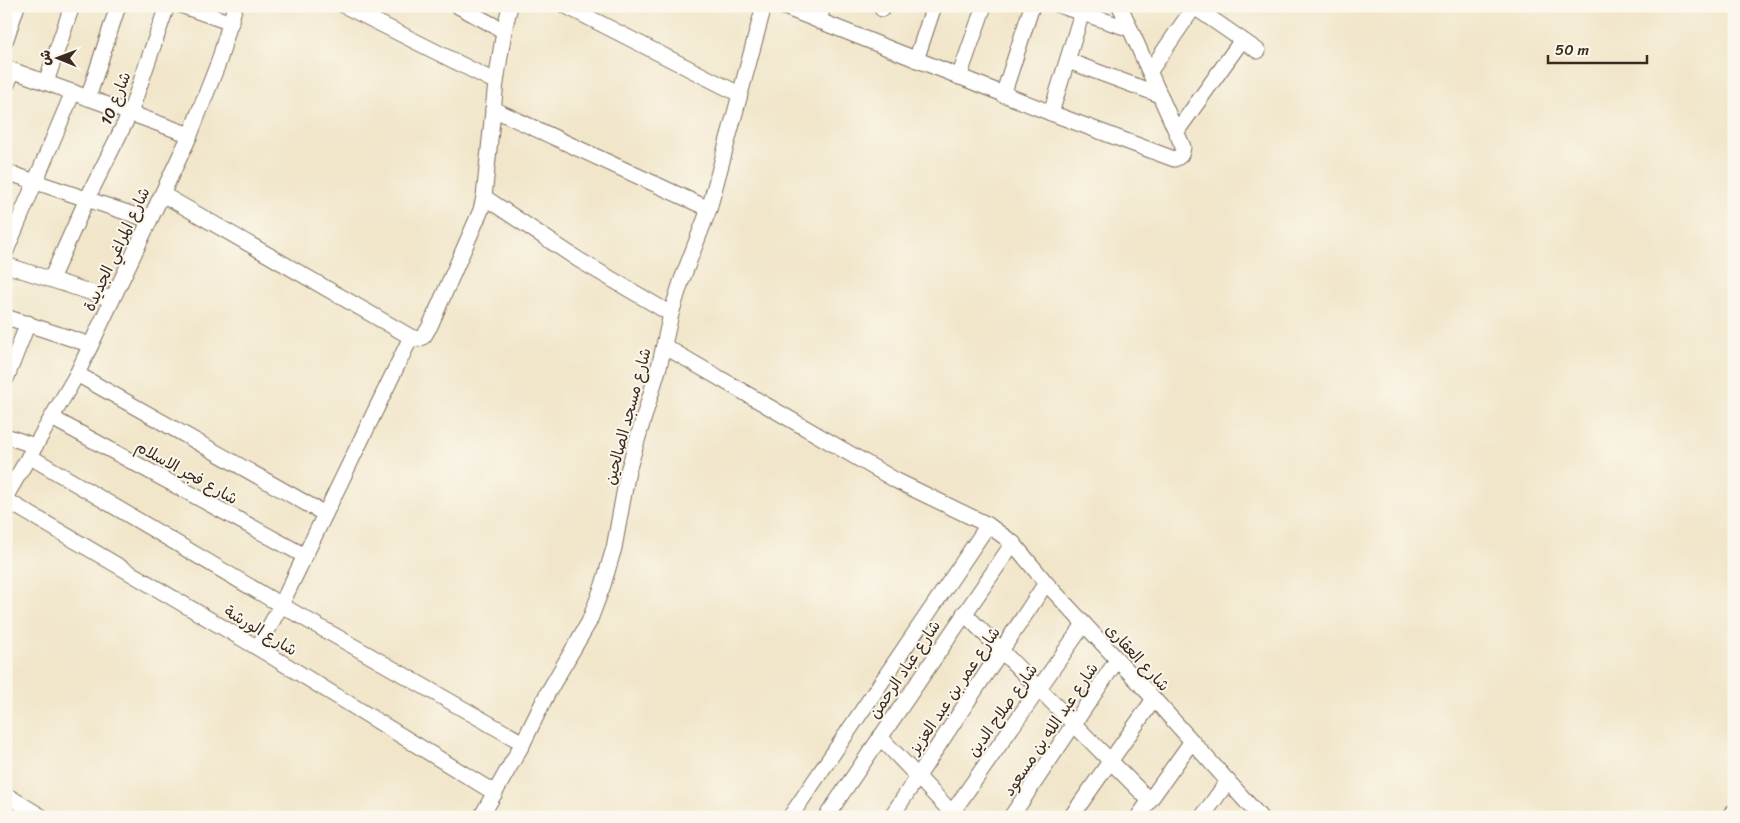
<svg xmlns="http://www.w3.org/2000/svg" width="1740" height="823" font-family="Sriracha,'Playpen Sans Arabic',sans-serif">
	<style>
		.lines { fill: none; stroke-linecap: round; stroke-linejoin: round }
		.minor-casing { stroke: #7b6c5a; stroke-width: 17 }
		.secondary-casing { stroke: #7b6c5a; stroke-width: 23 }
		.minor { stroke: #fff; stroke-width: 15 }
		.secondary { stroke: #fff; stroke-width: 21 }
		.labels { text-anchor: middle; stroke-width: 4; stroke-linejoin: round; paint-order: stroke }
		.street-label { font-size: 16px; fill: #3b2a1e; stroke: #fbf7ec }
	</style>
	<rect width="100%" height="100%" fill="#fbf7ec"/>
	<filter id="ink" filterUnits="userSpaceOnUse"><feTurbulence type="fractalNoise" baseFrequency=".02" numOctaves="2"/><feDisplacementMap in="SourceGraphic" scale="10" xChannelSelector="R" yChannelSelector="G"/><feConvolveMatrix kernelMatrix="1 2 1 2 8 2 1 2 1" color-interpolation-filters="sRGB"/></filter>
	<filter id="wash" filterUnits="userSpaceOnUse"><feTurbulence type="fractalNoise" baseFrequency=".0096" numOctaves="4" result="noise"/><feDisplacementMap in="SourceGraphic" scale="20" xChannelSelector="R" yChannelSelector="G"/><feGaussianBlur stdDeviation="1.12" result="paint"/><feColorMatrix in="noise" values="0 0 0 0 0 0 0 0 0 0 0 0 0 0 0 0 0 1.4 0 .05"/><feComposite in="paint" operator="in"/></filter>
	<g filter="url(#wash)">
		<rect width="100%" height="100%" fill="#f1e6ca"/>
	</g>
	<g filter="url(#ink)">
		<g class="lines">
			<defs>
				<g id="minor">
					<path d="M183 6 231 23"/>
					<path d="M345 6 496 82"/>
					<path d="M458 6 504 31"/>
					<path d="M566 6 739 94"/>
					<path d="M782 6 1051 113 1174 159C1181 157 1182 154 1183 147L1120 6"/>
					<path d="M1061 6 1130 29"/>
					<path d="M1193 6 1258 51"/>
					<path d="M882 9 883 6"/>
					<path d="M819 21 823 6"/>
					<path d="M6 39 17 6"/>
					<path d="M916 60 934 6"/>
					<path d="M1068 61 1160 95"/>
					<path d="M6 68 190 135"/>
					<path d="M1150 71 1194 7"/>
					<path d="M959 77 984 6"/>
					<path d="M46 82 72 6"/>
					<path d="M6 86 13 71"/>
					<path d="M1003 95 1032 6"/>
					<path d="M88 98 118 6"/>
					<path d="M493 109 709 209"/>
					<path d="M1051 113 1084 6"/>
					<path d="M1177 131 1242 40"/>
					<path d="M6 172 149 220"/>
					<path d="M162 194 411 337 419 339 424 336 430 326 481 210 484 197 496 82 504 31 510 6"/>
					<path d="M484 197 579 260 671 314"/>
					<path d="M6 251 73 92"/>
					<path d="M6 265 111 299"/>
					<path d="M51 279 87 199 130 113 167 6"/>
					<path d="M6 317 91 345"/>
					<path d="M664 346 897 481 988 525 1013 543 1046 583 1154 699 1260 817"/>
					<path d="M77 374 325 514"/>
					<path d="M6 379 28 323"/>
					<path d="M52 418 305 556"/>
					<path d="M6 436 35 446"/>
					<path d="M29 456 281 605 523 743"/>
					<path d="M6 496 77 374 190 135 219 61 235 6"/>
					<path d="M6 500 258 648 495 793"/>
					<path d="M964 613 1149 800"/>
					<path d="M258 648 281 605 411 337"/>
					<path d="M880 737 956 817"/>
					<path d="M6 795 42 817"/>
					<path d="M481 817 523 743 547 694 589 622 603 585 614 548 628 471 660 363 671 314 681 282 709 209 764 6"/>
					<path d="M790 817 988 525"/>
					<path d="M826 817 1013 543"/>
					<path d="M891 817 1046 583"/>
					<path d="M949 817 1084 624"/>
					<path d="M1011 817 1117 660"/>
					<path d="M1071 817 1154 699"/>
					<path d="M1138 817 1192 741"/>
					<path d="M1202 817 1228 781"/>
				</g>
				<path id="secondary" d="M1733 817 1734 815"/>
			</defs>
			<use href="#minor" class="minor-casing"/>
			<use href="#secondary" class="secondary-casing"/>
			<use href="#minor" class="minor"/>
			<use href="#secondary" class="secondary"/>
		</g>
	</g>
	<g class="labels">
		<g class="street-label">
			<text transform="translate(115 98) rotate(-68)" y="6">شارع 10</text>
			<text transform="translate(116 249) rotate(-65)" y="6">شارع المراغي الجديدة</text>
			<text transform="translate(627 416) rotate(-75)" y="6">شارع مسجد الصالحين</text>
			<text transform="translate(187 472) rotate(29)" y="6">شارع فجر الاسلام</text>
			<text transform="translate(261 630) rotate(31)" y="6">شارع الورشة</text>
			<text transform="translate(1138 657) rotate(47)" y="6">شارع العقارى</text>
			<text transform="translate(904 669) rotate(-56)" y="6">شارع عباد الرحمن</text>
			<text transform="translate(954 690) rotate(-56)" y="6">شارع عمر بن عبد العزيز</text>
			<text transform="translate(1002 710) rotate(-55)" y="6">شارع صلاح الدين</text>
			<text transform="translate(1050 729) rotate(-56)" y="6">شارع عبد الله بن مسعود</text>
		</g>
	</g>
	<rect width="1740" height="823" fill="none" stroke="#fbf7ec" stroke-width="25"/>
	<g transform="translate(58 58) rotate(271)" stroke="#fbf7ec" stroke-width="4" paint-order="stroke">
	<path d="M0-4L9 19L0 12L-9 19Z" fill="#3b2a1e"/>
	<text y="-8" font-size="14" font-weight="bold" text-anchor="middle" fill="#3b2a1e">ش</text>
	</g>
	<path d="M1548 55v8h99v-8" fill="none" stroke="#3b2a1e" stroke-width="2.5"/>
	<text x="1555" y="55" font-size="15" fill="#3b2a1e" stroke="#fbf7ec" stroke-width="4" paint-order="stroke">50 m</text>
</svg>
